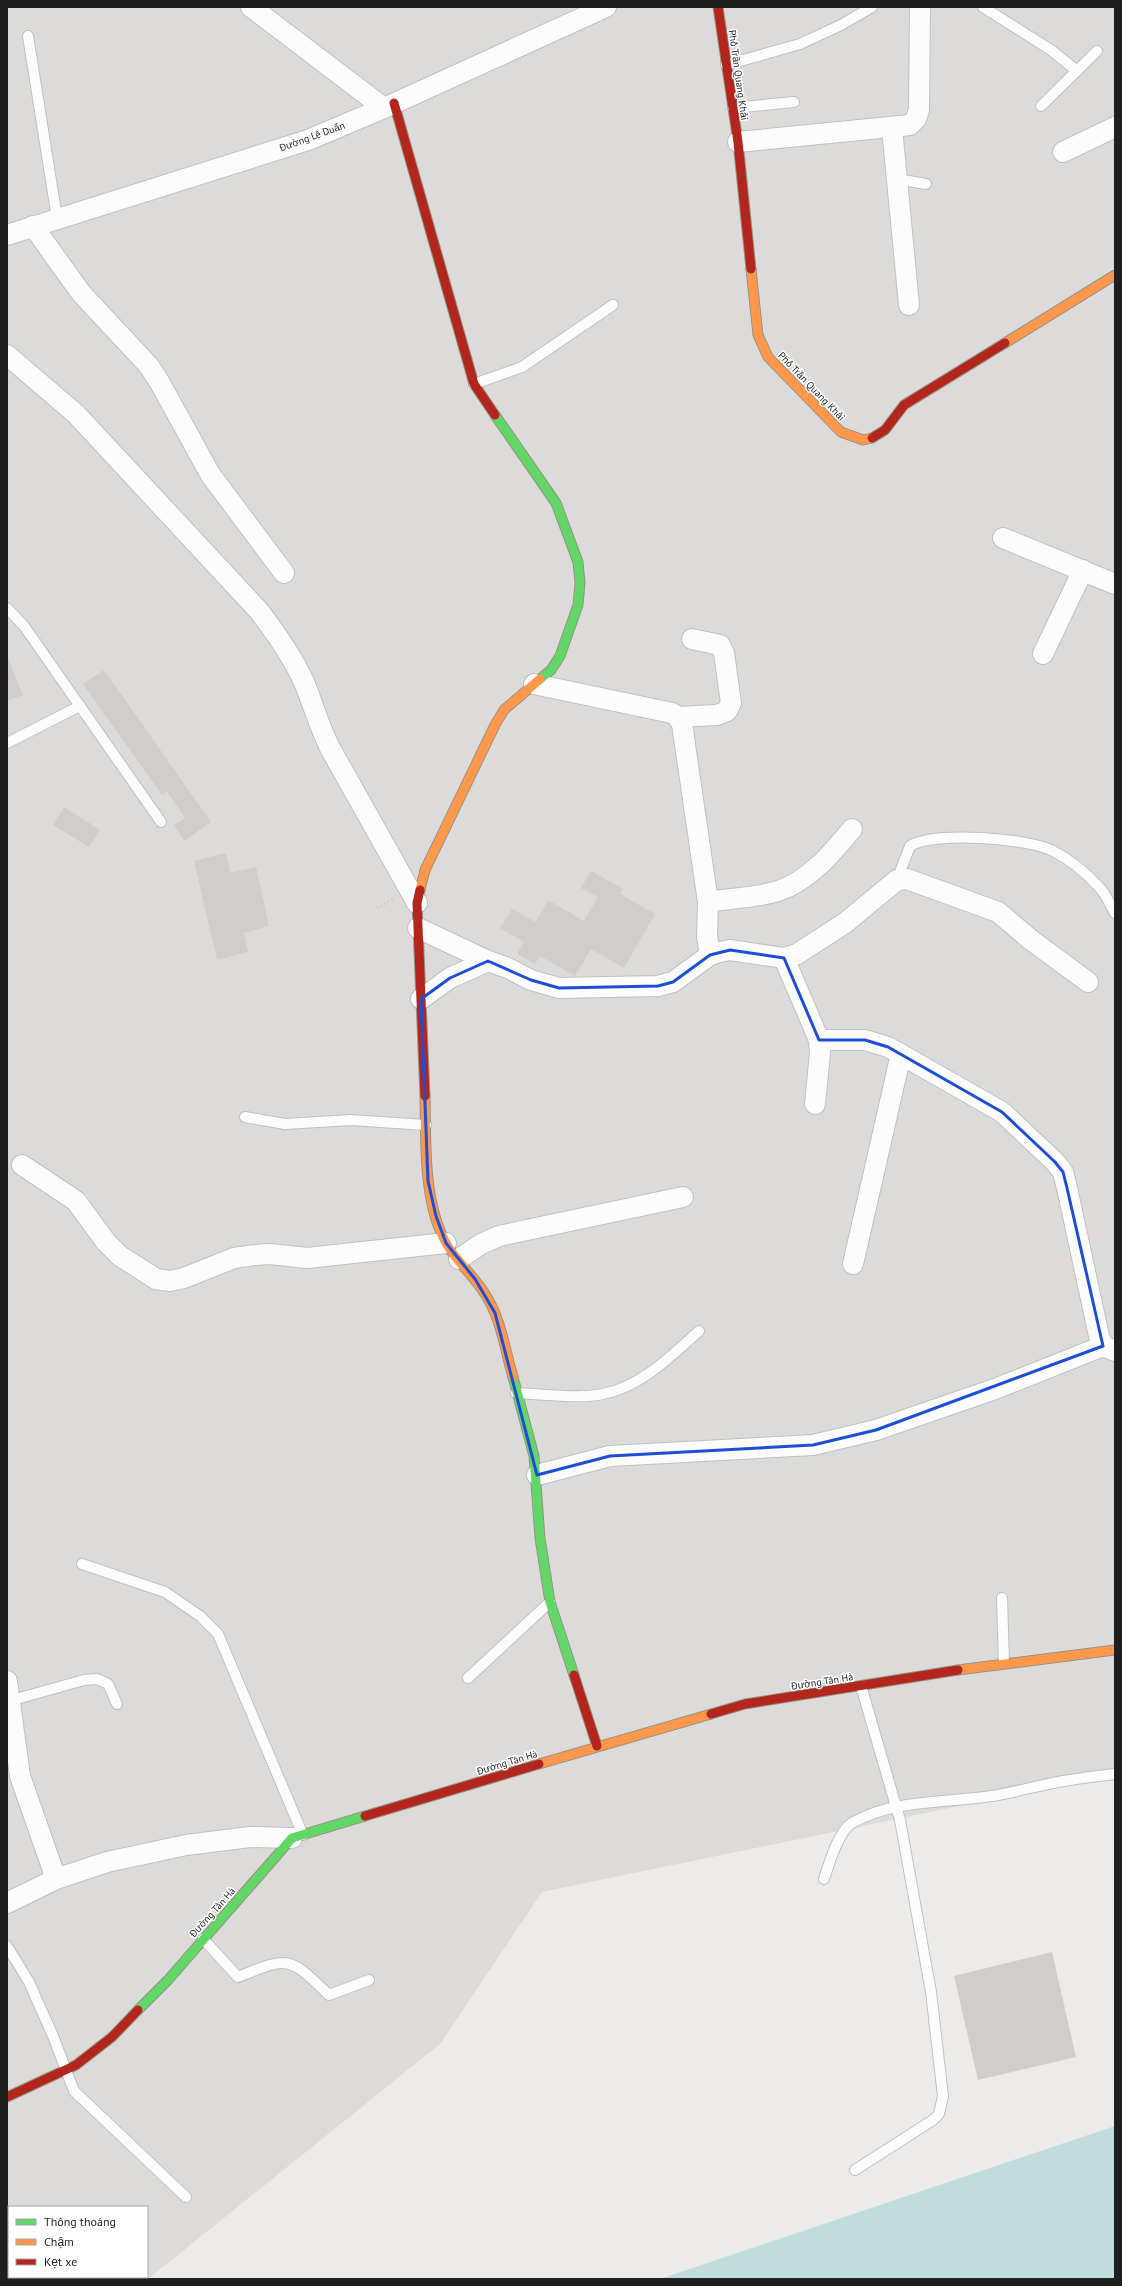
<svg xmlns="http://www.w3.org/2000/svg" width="1122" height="2286" font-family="'PT Sans',sans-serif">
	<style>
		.residential { fill: #dcdbda; fill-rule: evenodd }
		.water { fill: #c0dcdd }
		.building { fill: #d0cdcc }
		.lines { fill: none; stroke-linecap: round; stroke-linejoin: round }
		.lane-casing { stroke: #c0c0bf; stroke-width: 12 }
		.street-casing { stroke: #c0c0bf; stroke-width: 22 }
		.fast-casing { stroke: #969482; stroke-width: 11 }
		.slow-casing { stroke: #969482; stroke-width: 11 }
		.jam-casing { stroke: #969482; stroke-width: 11 }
		.path { stroke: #d6c9c9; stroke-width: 2.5; stroke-dasharray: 2 2; stroke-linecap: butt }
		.lane { stroke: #fcfcfc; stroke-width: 10 }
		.street { stroke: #fcfcfc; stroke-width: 20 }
		.fast { stroke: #63d668; stroke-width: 9 }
		.slow { stroke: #ff974d; stroke-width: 9 }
		.jam { stroke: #b3261e; stroke-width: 9 }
		.marked { fill: none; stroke: #1d4ed8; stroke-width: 3; stroke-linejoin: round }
		.labels { text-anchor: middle; stroke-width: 3; stroke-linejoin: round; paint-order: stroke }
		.street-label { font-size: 10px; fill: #1f1f1f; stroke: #fff }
	</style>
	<rect width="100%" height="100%" fill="#edebe9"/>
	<path class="residential" d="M7 7H1115V1774L542 1892 440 2044 148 2279H7ZM9 2207H147V2277H9Z"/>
	<path class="water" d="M1115 2126V2279H660Z"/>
	<g class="building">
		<path d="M7 656 23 695 7 701Z"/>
		<path d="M104 670 211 822 184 841 174 825 185 818 167 791 162 795 83 684Z"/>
		<path d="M64 807 100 830 89 847 53 825Z"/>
		<path d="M226 853 230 873 256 867 269 926 244 933 248 952 217 960 194 861Z"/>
		<path d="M591 871 623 889 620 894 655 914 624 968 591 949 575 976 540 956 535 964 517 954 524 942 500 928 512 909 536 922 548 900 584 921 598 897 581 888Z"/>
		<path d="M1052 1952 1076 2057 978 2080 954 1976Z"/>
	</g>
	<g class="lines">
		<defs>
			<g id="lane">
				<path d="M983 7 1051 50 1077 71"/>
				<path d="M28 36 57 218"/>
				<path d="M726 65 800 44 841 25 872 7"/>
				<path d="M1041 106 1097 51"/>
				<path d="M733 108 794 102"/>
				<path d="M897 179 926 184"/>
				<path d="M474 384 522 367 613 305"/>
				<path d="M7 608 24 626 161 822"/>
				<path d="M7 743 80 706"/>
				<path d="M897 880 910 846C934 831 1029 838 1053 851 1069 859 1087 874 1099 887 1106 894 1110 905 1115 913"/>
				<path d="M245 1117 285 1124 351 1120 426 1125"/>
				<path d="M516 1393C540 1394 580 1399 603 1394 642 1386 671 1356 699 1331"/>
				<path d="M82 1564 165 1592 200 1616 218 1634 303 1835"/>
				<path d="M1002 1598 1004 1663"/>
				<path d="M468 1678 550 1602"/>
				<path d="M9 1701 84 1680 97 1679 108 1684 117 1704"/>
				<path d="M824 1879C829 1864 838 1832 852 1823 893 1799 946 1803 992 1796 1016 1792 1040 1785 1064 1781 1081 1778 1098 1776 1115 1774"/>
				<path d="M203 1939 238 1977C289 1956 289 1956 329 1995L369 1980"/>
				<path d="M7 1946 29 1982 53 2036 74 2091 186 2197"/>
				<path d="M855 2170 933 2120 939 2114 943 2096 931 1992 900 1820 861 1686"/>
				<path d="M7 2240 9 2241"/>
				<path d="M52 2277 55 2279"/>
			</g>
			<g id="street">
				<path d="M251 7 384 108"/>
				<path d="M892 128 909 305"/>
				<path d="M738 142 910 125 916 119 919 110 920 7"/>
				<path d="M1063 152 1115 127"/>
				<path d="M33 226 81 293 149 366 160 383 210 474 284 573"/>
				<path d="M7 235 308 140 384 108 606 7"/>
				<path d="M7 355 76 414 259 611C276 633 292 656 304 682 313 704 319 726 330 748L417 903"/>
				<path d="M1003 538 1115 584"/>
				<path d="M1043 654 1083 570"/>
				<path d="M534 684 672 713 678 717 682 724 708 902 707 936 710 955"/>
				<path d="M678 717 717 715 727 711 731 703 724 653 720 645 692 639"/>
				<path d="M708 902C731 898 756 898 778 891 809 881 832 853 852 829"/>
				<path d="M418 928 488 961"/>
				<path d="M784 958 819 1040 820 1053 815 1104"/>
				<path d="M421 999 450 978 488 961 508 968 531 980 559 988 658 986 673 982 710 955 720 952 730 950 784 958 797 954 845 923 897 880 907 879 998 912 1031 940 1088 982"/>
				<path d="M819 1040H865L888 1047 1002 1112 1055 1162 1063 1172 1067 1188 1099 1336 1103 1346 1115 1351"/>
				<path d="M22 1165 76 1201 106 1242 120 1256 156 1279 170 1281 184 1278 234 1258 255 1255 270 1254 307 1258 446 1243"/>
				<path d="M459 1259 481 1244 499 1236 683 1197"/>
				<path d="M853 1264 901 1054"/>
				<path d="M537 1475 610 1456 813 1445 876 1430 995 1389 1103 1346"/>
				<path d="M7 1681 20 1776 56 1879"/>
				<path d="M7 1903 56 1879 107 1862 186 1845 250 1837 292 1838"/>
			</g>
			<g id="fast">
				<path d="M495 415 556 503 578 562 580 583 578 605 560 656 551 670 540 679"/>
				<path d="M513 1377 534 1456 540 1538 550 1602 574 1675"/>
				<path d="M138 2010 168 1980 292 1838 365 1816"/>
			</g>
			<g id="slow">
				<path d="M751 269 758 335 768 357 841 432 863 440 872 438"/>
				<path d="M1005 343 1115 275"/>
				<path d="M420 890 425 870 495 725 504 710 540 679"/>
				<path d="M425 1096C426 1142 423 1202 446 1243 456 1261 474 1276 485 1294 501 1318 505 1350 513 1377"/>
				<path d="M958 1670 1115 1650"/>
				<path d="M539 1764 711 1714"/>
			</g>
			<g id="jam">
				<path d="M718 7 738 142 751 269"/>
				<path d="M394 103 474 384 495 415"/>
				<path d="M872 438 885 430 904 405 1005 343"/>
				<path d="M420 890 417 903 425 1096"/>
				<path d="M574 1675 597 1746"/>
				<path d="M711 1714 745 1704 958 1670"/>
				<path d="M365 1816 539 1764"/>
				<path d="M7 2097 76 2065 112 2037 138 2010"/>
			</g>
		</defs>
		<use href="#lane" class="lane-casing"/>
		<use href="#street" class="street-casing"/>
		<use href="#fast" class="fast-casing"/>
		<use href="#slow" class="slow-casing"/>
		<use href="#jam" class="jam-casing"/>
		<path class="path" d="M377 908 393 899"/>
		<use href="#lane" class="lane"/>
		<use href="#street" class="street"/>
		<use href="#fast" class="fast"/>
		<use href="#slow" class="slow"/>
		<use href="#jam" class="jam"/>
	</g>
	<path class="marked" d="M730 950 784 958 819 1040H865L888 1047 1002 1112 1055 1162 1063 1172 1067 1188 1103 1346 876 1430 813 1445 610 1456 537 1475 495 1313 475 1279 446 1243 436 1216 428 1181 421 999 450 978 488 961 531 980 559 988 658 986 673 982 710 955Z"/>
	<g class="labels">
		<g class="street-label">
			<text transform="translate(739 75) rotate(82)" y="4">Phố Trần Quang Khải</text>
			<text transform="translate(312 136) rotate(-20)" y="4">Đường Lê Duẩn</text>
			<text transform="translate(812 386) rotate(46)" y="4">Phố Trần Quang Khải</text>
			<text transform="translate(822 1681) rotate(-9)" y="4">Đường Tân Hà</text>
			<text transform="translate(507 1762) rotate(-17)" y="4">Đường Tân Hà</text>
			<text transform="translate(212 1912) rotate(-48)" y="4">Đường Tân Hà</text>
		</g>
	</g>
	<rect width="1122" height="2286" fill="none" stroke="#1f1f1f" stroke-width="16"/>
	<rect x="8" y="2206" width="140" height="72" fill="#ffffff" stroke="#a5a5a5"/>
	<rect x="16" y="2219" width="20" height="6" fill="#63d668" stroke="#a5a5a5"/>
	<text x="44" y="2226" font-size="12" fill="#1f1f1f">Thông thoáng</text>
	<rect x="16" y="2239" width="20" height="6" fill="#ff974d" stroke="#a5a5a5"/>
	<text x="44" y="2246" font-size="12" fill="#1f1f1f">Chậm</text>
	<rect x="16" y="2259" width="20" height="6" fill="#b3261e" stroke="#a5a5a5"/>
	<text x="44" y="2266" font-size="12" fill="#1f1f1f">Kẹt xe</text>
</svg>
